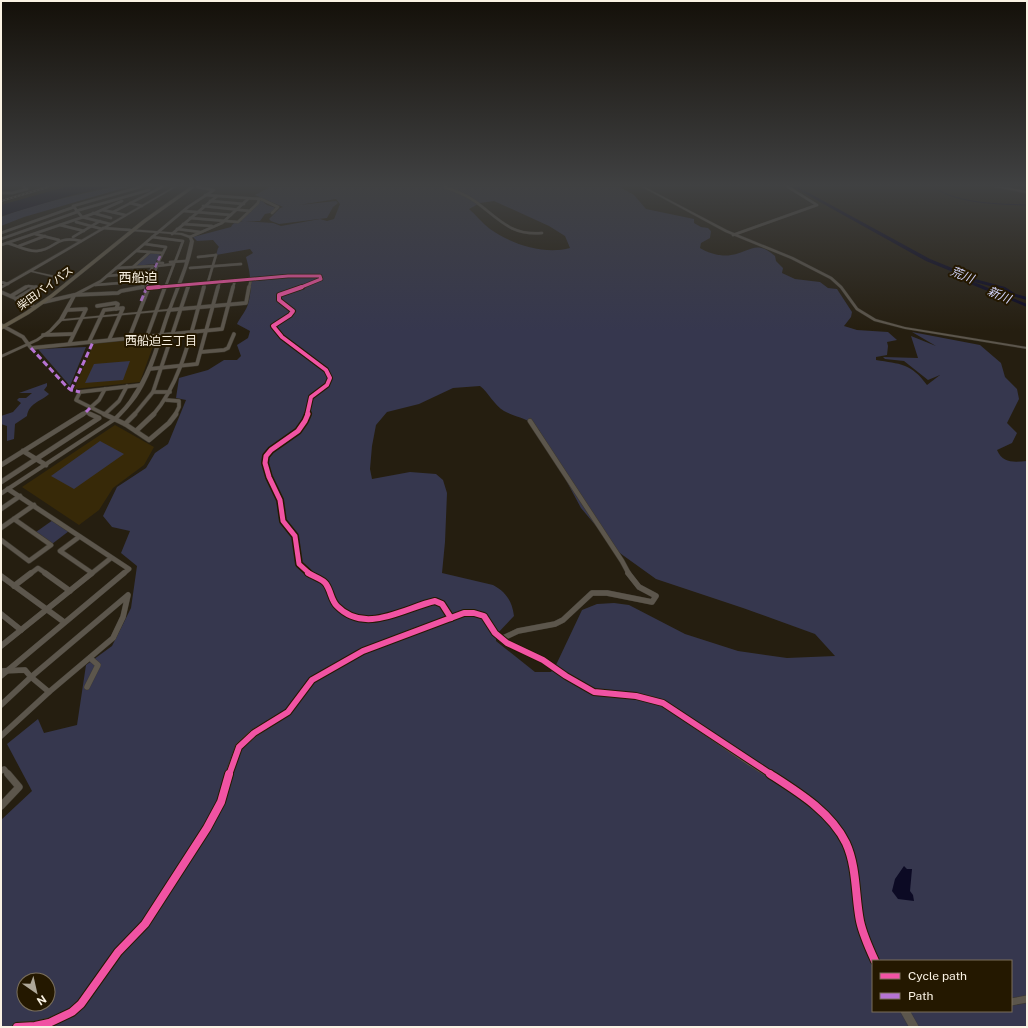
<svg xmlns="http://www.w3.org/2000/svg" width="1028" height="1028" font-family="'Public Sans','Noto Sans JP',sans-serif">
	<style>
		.built { fill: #372908 }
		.green { fill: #36374e; fill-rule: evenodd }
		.water { fill: #0c0a24 }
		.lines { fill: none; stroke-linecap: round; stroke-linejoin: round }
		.stream { stroke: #0c0a24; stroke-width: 1 }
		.river { fill: #0c0a24; fill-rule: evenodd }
		.minor-far4-casing { stroke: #3d382e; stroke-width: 3 }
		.minor-far3-casing { stroke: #3d382e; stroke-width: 4.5 }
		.minor-far2-casing { stroke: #3d382e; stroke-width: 5.5 }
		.minor-far1-casing { stroke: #3d382e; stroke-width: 6 }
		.minor-casing { stroke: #3d382e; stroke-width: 8 }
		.tertiary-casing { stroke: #3d382e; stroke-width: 0.5 }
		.primary-casing { stroke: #3d382e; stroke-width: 1 }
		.trunk-casing { stroke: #3d382e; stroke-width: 1 }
		.minor-far4 { stroke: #5c564c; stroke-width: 2.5 }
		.minor-far3 { stroke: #5c564c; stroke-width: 3.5 }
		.minor-far2 { stroke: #5c564c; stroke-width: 4.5 }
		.minor-far1 { stroke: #5c564c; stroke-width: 5.5 }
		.minor { stroke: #5c564c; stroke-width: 7 }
		.tertiary { fill: #5c564c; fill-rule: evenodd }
		.primary { fill: #615a4a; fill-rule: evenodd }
		.trunk { fill: #645c4a; fill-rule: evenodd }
		.rail-casing { stroke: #625d53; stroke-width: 2 }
		.rail { stroke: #241800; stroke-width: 1; stroke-dasharray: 2; stroke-linecap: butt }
		.quiet-far1 { stroke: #b673d3; stroke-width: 2.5; stroke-dasharray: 5 2.5; stroke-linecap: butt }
		.quiet { stroke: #b673d3; stroke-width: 3; stroke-dasharray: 6 3; stroke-linecap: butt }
		.cycleway-far4-casing { stroke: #241800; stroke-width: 4.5 }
		.cycleway-far3-casing { stroke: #241800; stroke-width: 6 }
		.cycleway-far2-casing { stroke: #241800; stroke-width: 8 }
		.cycleway-far1-casing { stroke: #241800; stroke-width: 8 }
		.cycleway-casing { stroke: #241800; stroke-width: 10 }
		.cycleway-far4 { stroke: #f153a3; stroke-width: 3 }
		.cycleway-far3 { stroke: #f153a3; stroke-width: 4 }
		.cycleway-far2 { stroke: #f153a3; stroke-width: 5 }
		.cycleway-far1 { stroke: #f153a3; stroke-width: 6 }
		.cycleway { stroke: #f153a3; stroke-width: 8 }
		.labels { text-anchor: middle; stroke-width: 4; stroke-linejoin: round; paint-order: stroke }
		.far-street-label { font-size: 11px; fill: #faf2e3; stroke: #241800 }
		.far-water-label { font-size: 12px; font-style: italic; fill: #d4d7fe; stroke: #241800 }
		.far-neighbourhood-label { font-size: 12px; fill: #faf2e3; stroke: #241800 }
		.far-quarter-label { font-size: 13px; fill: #faf2e3; stroke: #241800 }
	</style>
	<rect width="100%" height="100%" fill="#251e10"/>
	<g class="built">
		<path d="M156 338 140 382 74 389 94 343Z"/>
		<path d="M115 425 154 447 144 465 113 488 99 510 79 525 22 487Z"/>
	</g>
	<g class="green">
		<path d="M114 187H127L24 217 1 226V217C37 203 76 195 114 187Z"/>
		<path d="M270 187H620L634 195 646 209 694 219V223L701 227 708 228 711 231 710 238 701 243 700 248C708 253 721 257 731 255 751 252 755 239 775 256L776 261 783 268 782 273 795 279 820 282 828 288 837 289 852 312 851 317 844 326 857 330 888 332 897 340 887 342 888 346 887 355 876 357V360C900 364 911 363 927 385L940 375 928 380 904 361 885 359 883 357 918 358 911 336 936 346 912 332 980 345 1001 363 1005 377 1017 389 1019 399 1007 423 1017 433 1012 443 997 450C1003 464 1015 462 1027 461V1027H1V820L32 791 7 744 38 719 44 733 77 725 86 665 112 646 131 608 137 566 121 553 130 531 112 527 103 516 117 487 146 468 155 453 168 444 186 400 176 398 179 378 208 370 224 360H237L241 356 237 345 248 338 250 331 237 324C240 318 247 309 248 304 253 288 250 272 246 257L253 253 250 249 216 255 218 248 219 247 213 240 197 241 193 237 231 227C234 221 238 222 244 221H241L261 200 267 205 276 208 270 213 265 214 260 221H245L273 223 281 226 320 219 327 221 334 219 340 204 336 199 299 205 336 201 338 203 333 207 327 218 279 224 271 221 269 219 280 208 283 207 255 195ZM494 201 549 226 565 236 570 248C544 255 511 244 490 229 482 223 476 215 469 209L480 203ZM480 386C489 393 494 405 504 411 517 418 528 417 539 430L581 508 617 551 656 579 743 608 815 634 835 656 787 658 738 651 685 634 629 605 614 603 597 604 582 610 556 665 551 672H535L496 641V635L514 616C512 601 506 592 493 585L442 573 445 542 447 493 443 480 436 474 410 472 372 479 370 469 372 446 376 425 387 412 419 404 453 388ZM873 961H1011V1011H873ZM24 980H48V1004H24Z"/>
		<path d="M151 253 160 254 155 264 135 266Z"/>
		<path d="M86 347 70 386 38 349Z"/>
		<path d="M130 361 123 380 85 383 94 364Z"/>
		<path d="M47 383V386L44 390 49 394C40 402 29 403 27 416L15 424 14 439 7 441V426L1 424V416L13 412 21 403 17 400 19 398H26L32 393H19Z"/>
		<path d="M100 441 124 454 74 489 51 476Z"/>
		<path d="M53 520 69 531 52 544 36 532Z"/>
	</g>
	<g class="water">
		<path d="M65 187H108L72 195 1 216V205Z"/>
		<path d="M904 866 907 869H912L910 891 913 895 914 901 898 899 892 891 895 879Z"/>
	</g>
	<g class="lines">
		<path class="stream" d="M933 187C958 204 998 204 1027 205"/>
		<g class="river">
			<path d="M793 187H798L930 259 962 272 975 279 1005 287 1016 294 1027 297V300L1012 296 1001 289 971 281 958 274 926 261Z"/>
			<path d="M948 273H952L1027 304V307L948 275Z"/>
		</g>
		<defs>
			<g id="minor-far4">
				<path d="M445 187C456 191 467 195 476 202 499 219 511 236 542 233"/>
				<path d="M1 193H12L27 189 24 187"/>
				<path d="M205 195 261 199 278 207 272 213"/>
				<path d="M210 201 244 204"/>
				<path d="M130 203 142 206"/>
				<path d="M203 206 250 211"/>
				<path d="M74 207 73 206 140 187"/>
				<path d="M103 210 125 215"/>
				<path d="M76 211 149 190"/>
				<path d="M184 211 231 215"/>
				<path d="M113 212 162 187"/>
				<path d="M93 213 111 218"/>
				<path d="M190 218 238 222 258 203 259 199"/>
				<path d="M76 222 102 229"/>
				<path d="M183 224 212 226"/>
				<path d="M60 225 84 231"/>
				<path d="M103 228 130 230"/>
				<path d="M177 229 200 232"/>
				<path d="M1 233 74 207 82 217 110 224"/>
				<path d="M157 233 188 207 214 190 197 187"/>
				<path d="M35 234 59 240"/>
				<path d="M172 234 217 196"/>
				<path d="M733 235 817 205 788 187"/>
				<path d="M73 237 100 221"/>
				<path d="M152 237 183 241 175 262"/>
				<path d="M190 237 222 223 248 199"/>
				<path d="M1 239 77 212"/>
				<path d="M7 243C16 245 28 252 37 251 57 249 54 235 81 241"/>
				<path d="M145 244 166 247 158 263H163"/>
				<path d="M1 245 95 213 122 201"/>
				<path d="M19 246 45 236"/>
				<path d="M137 251 163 253"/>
				<path d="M198 257 216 255"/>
				<path d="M170 262 186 261"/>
				<path d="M133 267 150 252"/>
				<path d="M190 268 241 264"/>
				<path d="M107 276 150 272 153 266 116 268"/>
				<path d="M1 282 8 284"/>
				<path d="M208 282 216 255"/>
				<path d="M95 285 146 281 141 288"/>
				<path d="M24 288 28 286 36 287 34 288"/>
				<path d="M148 288 288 276H320L321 279 299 288"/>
				<path d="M148 288 157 266 174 264 165 288"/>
				<path d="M188 288 189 284"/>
				<path d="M203 288 205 283"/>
				<path d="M218 288 220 281"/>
				<path d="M233 288 235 280"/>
				<path d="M249 288 251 279"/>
			</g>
			<g id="minor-far3">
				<path d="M302 287 279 295V300L293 311 290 315 273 326 282 337 326 370 330 378 327 385 311 397 307 415"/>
				<path d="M148 288 159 287"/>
				<path d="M1 292 33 306"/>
				<path d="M11 296 26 287"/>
				<path d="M16 299 36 287"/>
				<path d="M44 302 74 295 118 293 121 291 143 287"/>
				<path d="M97 306 116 303 118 304 116 309"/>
				<path d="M67 310 86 309 69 344"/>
				<path d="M169 310 246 303 249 287"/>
				<path d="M1 325 23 337 31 348 222 329 233 287"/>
				<path d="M43 335 73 334"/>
				<path d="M147 336 165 287"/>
				<path d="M129 338 149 287"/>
				<path d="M89 342 104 310 123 308 109 340"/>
				<path d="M201 352 224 350 228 348 234 334"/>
				<path d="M149 369 197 364 218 287"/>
				<path d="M153 392H170"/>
				<path d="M166 400 179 401V407L175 415"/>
				<path d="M90 408 99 400 105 389"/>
				<path d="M105 414 119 401 127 386"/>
				<path d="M82 415 86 412 92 415"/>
				<path d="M106 415 76 400 80 392 141 385"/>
				<path d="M134 415 153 392 188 287"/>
				<path d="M153 415C182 382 192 328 204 287"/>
			</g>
			<g id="minor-far2">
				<path d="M104 414 125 424 149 440 169 423 176 414"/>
				<path d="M308 414 305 421 298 431 271 450 266 456 265 463 269 477 280 500 283 521 295 536 299 564 310 574"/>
				<path d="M530 421 622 561 629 574"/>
				<path d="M125 424 135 414"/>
				<path d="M136 431 154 414"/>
				<path d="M23 451 46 465"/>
				<path d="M1 465 83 414"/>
				<path d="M1 482 99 418 90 414"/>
				<path d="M8 489 129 569 123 574"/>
				<path d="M1 509 20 496"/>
				<path d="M1 528 34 505"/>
				<path d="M79 537 60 551 92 573"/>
				<path d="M1 540 29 561 51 545 14 519"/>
				<path d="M30 574 38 568 47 574"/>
				<path d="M91 574 111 558"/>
			</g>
			<g id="minor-far1">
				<path d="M45 573 70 591"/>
				<path d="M308 573C314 577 323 579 326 584 331 591 331 600 337 606 365 635 404 608 435 601L442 604 451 618"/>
				<path d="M1 576 64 622"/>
				<path d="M14 586 31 573"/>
				<path d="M128 595 123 617 113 638 49 692 31 677Z"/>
				<path d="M1 614 21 630"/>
				<path d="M501 639 518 631 555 624 563 620 592 593H607L652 602 656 596 639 587 628 573"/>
				<path d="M1 646 92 573"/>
				<path d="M1 671 25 670 31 677 1 705"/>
				<path d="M1 676 124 573"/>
				<path d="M87 687 98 665 90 658"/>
				<path d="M1 736 49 692"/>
				<path d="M1 771 4 769 9 775"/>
			</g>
			<g id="minor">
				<path d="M1 806 19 787 8 774"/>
				<path d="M1011 1002 1027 999"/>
			</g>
			<g id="tertiary">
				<path d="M173 187H176L33 271 65 278V280L31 272 1 289V286Z"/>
				<path d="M642 187H645L727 230 793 257 832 277 842 286 858 308 876 319 905 327 1027 347V349L905 329 874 321 856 310 840 288 830 279 791 259 725 232Z"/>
				<path d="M129 229 182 233 191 236 194 241C190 265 180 286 172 308 161 338 155 370 137 397 131 405 124 413 117 420L1 496V491L113 418C121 410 128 403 133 394 150 370 157 339 167 311L62 321 51 332 38 341 1 358V355L36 339 49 330 59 319 73 294 100 280 155 233 130 231 128 230ZM159 233 181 235 189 238 190 241 184 266 168 309 64 319 76 296 102 282Z"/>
				<path d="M464 610H474L486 614 497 631 509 641 545 658 568 674 595 689 606 691 636 693 651 696 665 701C693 718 719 737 746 755 782 778 830 801 849 841 861 866 859 895 864 921 867 935 874 948 879 961H873V965L872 964C866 950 859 936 856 921 851 897 853 870 843 846 826 808 773 782 739 759 713 741 688 723 661 706L651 702 636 699 606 697 592 694 564 678 541 662 505 645 493 635 482 618 474 616H464L412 635 365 653 333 670 314 682 290 714 257 736 242 749 233 774 225 802 210 831 148 927 121 955 84 1007 75 1015 51 1027H12L14 1024 17 1022 35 1021 48 1018 69 1009 78 1001 115 949 142 921 204 825 218 801 225 774 236 744 251 730 286 710 310 678 329 666 361 649 411 629Z"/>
				<path d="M900 1011H910L919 1027H909Z"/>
			</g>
			<path id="primary" d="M995 187H1004L1027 191V193Z"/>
			<path id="trunk" d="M190 187H195L146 222 53 297 29 314 1 330V326L25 312 50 295 143 220Z"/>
		</defs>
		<use href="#minor-far4" class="minor-far4-casing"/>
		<use href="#minor-far3" class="minor-far3-casing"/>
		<use href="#minor-far2" class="minor-far2-casing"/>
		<use href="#minor-far1" class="minor-far1-casing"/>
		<use href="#minor" class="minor-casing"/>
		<use href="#tertiary" class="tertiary-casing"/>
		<use href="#primary" class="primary-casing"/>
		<use href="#trunk" class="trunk-casing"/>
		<use href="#minor-far4" class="minor-far4"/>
		<use href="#minor-far3" class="minor-far3"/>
		<use href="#minor-far2" class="minor-far2"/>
		<use href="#minor-far1" class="minor-far1"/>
		<use href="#minor" class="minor"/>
		<use href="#tertiary" class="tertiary"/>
		<use href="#primary" class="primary"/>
		<use href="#trunk" class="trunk"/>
		<defs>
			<path id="rail" d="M1 201 48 187"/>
		</defs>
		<use href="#rail" class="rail-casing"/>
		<use href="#rail" class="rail"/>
		<path class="quiet-far1" d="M146 288 161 254"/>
		<g class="quiet">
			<path d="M141 301 147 287"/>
			<path d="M31 348 67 387 71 390 80 392"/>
			<path d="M71 390 93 342"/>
			<path d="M86 412 90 408"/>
		</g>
		<defs>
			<path id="cycleway-far4" d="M148 288 288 276H320L321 279 299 288"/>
			<g id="cycleway-far3">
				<path d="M302 287 279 295V300L293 311 290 315 273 326 282 337 326 370 330 378 327 385 311 397 307 415"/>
				<path d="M148 288 159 287"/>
			</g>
			<path id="cycleway-far2" d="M308 414 305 421 298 431 271 450 266 456 265 463 269 477 280 500 283 521 295 536 299 564 310 574"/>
			<g id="cycleway-far1">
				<path d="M308 573C314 577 323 579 326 584 331 591 331 600 337 606 365 635 404 608 435 601L442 604 451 618"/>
				<path d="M229 775 239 747 254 733 288 712 312 680 363 651 464 613H474L484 616 495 633 507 643 543 660 566 676 594 692 636 696 663 703 772 775"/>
			</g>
			<g id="cycleway">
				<path d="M770 774C798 792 831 812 846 843 857 867 855 896 860 921 863 935 869 948 875 961"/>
				<path d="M17 1027 35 1026 49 1023 72 1012 81 1004 118 952 145 924 207 828 221 802 229 774"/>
			</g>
		</defs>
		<use href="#cycleway-far4" class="cycleway-far4-casing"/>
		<use href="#cycleway-far3" class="cycleway-far3-casing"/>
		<use href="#cycleway-far2" class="cycleway-far2-casing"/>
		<use href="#cycleway-far1" class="cycleway-far1-casing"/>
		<use href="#cycleway" class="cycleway-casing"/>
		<use href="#cycleway-far4" class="cycleway-far4"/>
		<use href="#cycleway-far3" class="cycleway-far3"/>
		<use href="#cycleway-far2" class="cycleway-far2"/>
		<use href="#cycleway-far1" class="cycleway-far1"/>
		<use href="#cycleway" class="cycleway"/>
	</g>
	<linearGradient id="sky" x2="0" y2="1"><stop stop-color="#141009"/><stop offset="0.56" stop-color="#404142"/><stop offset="1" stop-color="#404142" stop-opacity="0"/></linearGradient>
	<rect width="1028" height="331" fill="url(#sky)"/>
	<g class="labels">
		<g class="far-street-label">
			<text transform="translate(45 288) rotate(-36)" y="4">柴田バイパス</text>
		</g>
		<g class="far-water-label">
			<text transform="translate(962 275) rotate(22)" y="4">荒川</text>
			<text transform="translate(999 295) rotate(23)" y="4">新川</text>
		</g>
		<g class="far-neighbourhood-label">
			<text x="161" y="345">西船迫三丁目</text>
		</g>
		<g class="far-quarter-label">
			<text x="138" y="282">西船迫</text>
		</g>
	</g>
	<rect width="1028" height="1028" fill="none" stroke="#faf2e3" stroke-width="4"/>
	<rect x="872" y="960" width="140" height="52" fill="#241800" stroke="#7a6f5b"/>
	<rect x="880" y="973" width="20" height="6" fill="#f153a3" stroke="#7a6f5b"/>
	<text x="908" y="980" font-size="12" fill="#faf2e3">Cycle path</text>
	<rect x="880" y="993" width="20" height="6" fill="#b673d3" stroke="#7a6f5b"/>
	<text x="908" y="1000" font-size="12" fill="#faf2e3">Path</text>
	<g transform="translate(36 992) rotate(146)"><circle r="19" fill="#241800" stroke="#7a6f5b"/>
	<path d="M0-3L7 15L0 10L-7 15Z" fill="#afa899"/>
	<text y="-6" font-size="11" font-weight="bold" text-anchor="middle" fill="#faf2e3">N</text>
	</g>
</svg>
